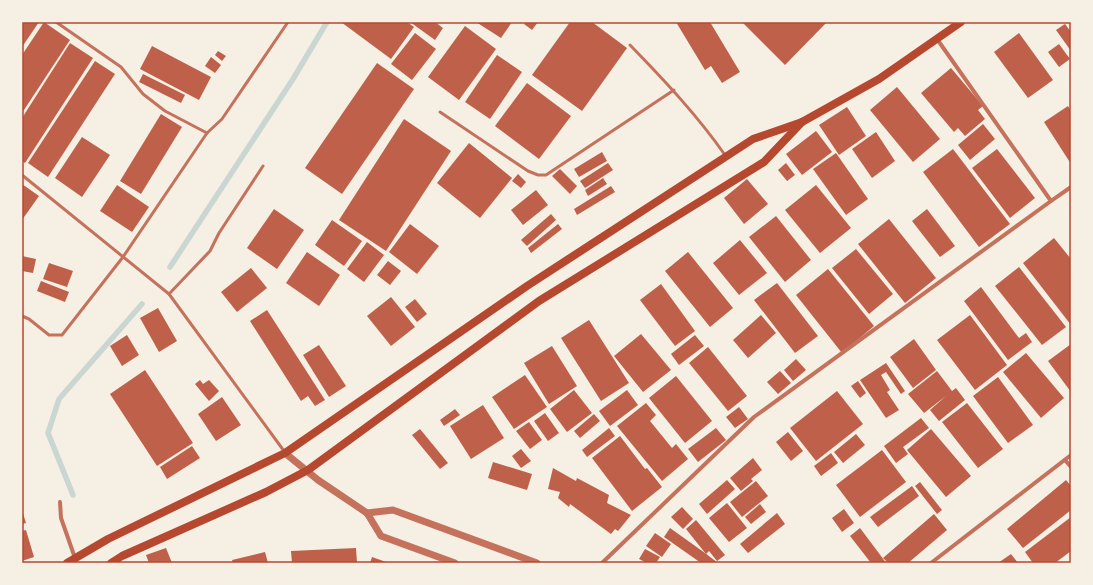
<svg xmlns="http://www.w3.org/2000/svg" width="1093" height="585" font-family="Karla,sans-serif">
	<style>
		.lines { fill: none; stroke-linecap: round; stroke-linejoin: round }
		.stream { stroke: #c9d6d2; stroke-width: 5.5 }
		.building { fill: #bf614a }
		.service { stroke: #c5725c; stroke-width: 3 }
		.minor { stroke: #c5725c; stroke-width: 4 }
		.tertiary { stroke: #c5725c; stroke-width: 7 }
		.secondary { stroke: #b5482f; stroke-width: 8 }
		.neatline { fill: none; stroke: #b5482f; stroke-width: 1.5 }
	</style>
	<rect width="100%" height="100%" fill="#f6efe4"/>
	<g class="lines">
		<g class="stream">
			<path d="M170 267 293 79 327 22"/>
			<path d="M73 495 48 433 59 399 142 304"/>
		</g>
	</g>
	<g class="building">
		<path d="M22 22H39L22 47Z"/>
		<path d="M44 22 70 40 22 113V55Z"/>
		<path d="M341 22H407L414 27 391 59Z"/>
		<path d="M410 22H435L443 28 435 40Z"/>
		<path d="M476 22H512L501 38Z"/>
		<path d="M526 22H538L532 30 524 24Z"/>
		<path d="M570 22H592L627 48 582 111 532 75Z"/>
		<path d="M676 22H710L740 72 722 83 711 66 705 70Z"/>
		<path d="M742 22H827L785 65Z"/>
		<path d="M1065 24 1071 32V51L1056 30Z"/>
		<path d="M465 26 496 49 459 100 428 77Z"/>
		<path d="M415 33 436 49 412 80 391 64Z"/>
		<path d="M1019 33 1053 80 1028 98 994 52Z"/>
		<path d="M70 43 93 58 25 163 22 161V118Z"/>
		<path d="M1059 44 1070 59 1059 67 1048 52Z"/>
		<path d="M152 46 211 77 199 100 140 69Z"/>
		<path d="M218 51 226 56 222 61 215 55Z"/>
		<path d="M497 55 522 72 490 119 465 102Z"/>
		<path d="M211 57 221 65 215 73 205 66Z"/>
		<path d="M95 61 115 74 48 177 28 163Z"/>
		<path d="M377 63 414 89 342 194 305 168Z"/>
		<path d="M951 68 983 106 978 110 985 119 965 136 958 128 954 132 921 93Z"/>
		<path d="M143 74 185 95 181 103 139 82Z"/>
		<path d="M527 83 571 116 539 159 495 126Z"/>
		<path d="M897 87 940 139 913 162 870 110Z"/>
		<path d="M1068 106 1071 111V164L1044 122Z"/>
		<path d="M847 107 866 136 839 155 819 125Z"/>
		<path d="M161 114 182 127 141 194 120 181Z"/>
		<path d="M404 119 451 151 386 251 339 220Z"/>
		<path d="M983 124 995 139 970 160 958 145Z"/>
		<path d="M816 131 832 152 802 175 786 154Z"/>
		<path d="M876 132 895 161 872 178 852 149Z"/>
		<path d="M82 137 110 155 82 197 55 178Z"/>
		<path d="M469 143 512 178 480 218 437 183Z"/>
		<path d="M953 149 1010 224 979 247 923 172Z"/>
		<path d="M997 149 1035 198 1010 218 972 168Z"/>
		<path d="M602 152 607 161 579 177 574 169Z"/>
		<path d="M836 153 868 199 846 215 813 169Z"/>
		<path d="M608 163 613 170 585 188 580 181Z"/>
		<path d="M786 163 795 175 787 181 778 170Z"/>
		<path d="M560 169 577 186 570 194 552 176Z"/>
		<path d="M518 174 526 182 521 188 512 181Z"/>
		<path d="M603 178 607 184 588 196 585 190Z"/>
		<path d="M747 179 768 204 744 224 724 198Z"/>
		<path d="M22 184 39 196 22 220Z"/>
		<path d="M117 185 149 207 132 232 100 211Z"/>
		<path d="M816 185 851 228 820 253 785 210Z"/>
		<path d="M611 186 615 192 577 215 574 209Z"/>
		<path d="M536 190 548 205 523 225 511 210Z"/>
		<path d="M274 209 304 230 277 269 247 248Z"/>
		<path d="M927 209 955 246 940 257 912 221Z"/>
		<path d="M551 214 556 220 527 246 521 240Z"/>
		<path d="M776 216 811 260 785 282 749 237Z"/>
		<path d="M889 219 936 278 905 303 858 244Z"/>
		<path d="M332 220 362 241 344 266 315 245Z"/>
		<path d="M410 224 439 246 417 274 389 252Z"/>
		<path d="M558 224 562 229 531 253 528 248Z"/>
		<path d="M1054 238 1071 259V325L1023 263Z"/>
		<path d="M740 240 767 273 739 295 713 263Z"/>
		<path d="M367 242 384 255 364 282 347 269Z"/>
		<path d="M856 249 893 294 869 314 832 268Z"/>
		<path d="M307 252 340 275 319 306 286 283Z"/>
		<path d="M688 252 733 308 710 327 665 271Z"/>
		<path d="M22 256 36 259 33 273 22 271Z"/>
		<path d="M388 261 401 271 390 285 377 275Z"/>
		<path d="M49 263 73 271 67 287 43 279Z"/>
		<path d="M1019 267 1066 327 1042 345 995 286Z"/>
		<path d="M251 268 267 288 237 312 221 292Z"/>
		<path d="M828 269 874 326 842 353 796 295Z"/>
		<path d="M41 281 69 292 65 302 37 291Z"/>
		<path d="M777 283 818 336 795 353 754 300Z"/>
		<path d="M661 284 695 331 675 346 640 300Z"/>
		<path d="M981 287 1019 338 1026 333 1032 342 1008 360 964 301Z"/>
		<path d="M391 297 415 327 391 346 367 316Z"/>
		<path d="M415 299 427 314 417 322 405 307Z"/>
		<path d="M158 308 177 341 159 352 140 318Z"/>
		<path d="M267 310 325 400 315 406 308 396 301 401 250 321Z"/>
		<path d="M761 315 776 333 748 358 733 340Z"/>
		<path d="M970 315 1007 365 975 390 937 340Z"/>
		<path d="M589 320 629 383 601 401 561 338Z"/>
		<path d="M641 334 671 370 643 392 614 356Z"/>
		<path d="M127 335 139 355 122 366 110 346Z"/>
		<path d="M695 335 704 346 679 365 671 354Z"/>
		<path d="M914 339 936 370 913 388 890 357Z"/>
		<path d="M1071 344V392L1048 361Z"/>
		<path d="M319 345 346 386 329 397 303 355Z"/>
		<path d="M552 346 577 386 549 404 524 363Z"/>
		<path d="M708 347 747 396 728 411 689 363Z"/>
		<path d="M1026 353 1064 398 1041 418 1003 372Z"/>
		<path d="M796 359 806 370 793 381 784 370Z"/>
		<path d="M886 363 905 391 901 394 886 372 881 375 890 390 887 392 899 410 886 418 860 380Z"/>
		<path d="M145 370 193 443 157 466 110 394Z"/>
		<path d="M780 371 791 383 778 394 767 382Z"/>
		<path d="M937 371 952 391 956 388 965 400 939 421 930 410 946 396 924 413 908 394Z"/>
		<path d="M525 375 547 407 514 429 492 397Z"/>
		<path d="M676 376 712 421 685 443 649 398Z"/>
		<path d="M998 377 1033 425 1008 443 973 396Z"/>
		<path d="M200 380 203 384 209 380 219 391 209 401 195 384Z"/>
		<path d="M858 381 866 393 860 398 851 386Z"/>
		<path d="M574 390 592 413 567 432 550 409Z"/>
		<path d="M627 390 638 405 610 426 599 411Z"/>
		<path d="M837 391 863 424 816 461 790 428Z"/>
		<path d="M222 397 241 425 216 441 198 414Z"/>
		<path d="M646 403 656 415 650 421 672 448 676 444 688 459 662 481 617 426Z"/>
		<path d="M967 403 1003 449 978 468 942 422Z"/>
		<path d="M483 405 504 438 471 459 450 426Z"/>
		<path d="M739 407 748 419 735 428 726 417Z"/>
		<path d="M455 409 460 415 444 426 440 420Z"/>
		<path d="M545 413 559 433 548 441 534 421Z"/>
		<path d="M594 414 600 421 580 438 574 431Z"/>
		<path d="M921 418 929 428 903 447 908 454 896 463 884 446Z"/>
		<path d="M529 422 542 440 530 449 516 431Z"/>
		<path d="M609 428 615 436 587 457 582 450Z"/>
		<path d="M716 428 726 440 698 462 688 449Z"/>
		<path d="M420 429 448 463 440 469 412 435Z"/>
		<path d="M931 429 971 476 946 497 907 450Z"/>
		<path d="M788 432 803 451 791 461 776 442Z"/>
		<path d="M856 434 865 445 843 463 834 452Z"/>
		<path d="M620 436 645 469 647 468 662 487 632 511 592 458Z"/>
		<path d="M192 446 200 458 167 479 160 467Z"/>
		<path d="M521 449 531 461 521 468 512 456Z"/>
		<path d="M882 450 906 482 860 517 836 485Z"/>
		<path d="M831 453 838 463 821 476 814 466Z"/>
		<path d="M753 458 762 470 751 479 753 481 741 491 730 478Z"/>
		<path d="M493 462 532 474 527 490 488 478Z"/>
		<path d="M553 468 576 481 577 478 609 495 607 503 631 515 618 531 615 529 611 534 570 504 569 507 558 498 560 492 548 489Z"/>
		<path d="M727 480 735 489 707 514 699 504Z"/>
		<path d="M1066 480 1071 486V510L1023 548 1007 529Z"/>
		<path d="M756 481 768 496 742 517 730 502Z"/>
		<path d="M920 482 942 510 937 514 915 486Z"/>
		<path d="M912 486 919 496 878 527 870 517Z"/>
		<path d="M727 503 747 528 729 542 709 518Z"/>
		<path d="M760 504 766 512 751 524 745 517Z"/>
		<path d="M682 507 693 519 683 529 671 517Z"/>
		<path d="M844 509 854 523 842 532 832 518Z"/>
		<path d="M22 510 26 523 22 524Z"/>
		<path d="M777 513 785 524 748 553 740 544Z"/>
		<path d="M934 514 947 530 908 563H888L883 558Z"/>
		<path d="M1071 517V551L1055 563H1033L1025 552Z"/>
		<path d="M696 520 725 555 717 561 709 551 706 554 686 529Z"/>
		<path d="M670 528 705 553 718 563H701L664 537Z"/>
		<path d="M860 528 881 556 886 563H871L850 536Z"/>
		<path d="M26 530 34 557 22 561V531Z"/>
		<path d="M655 533 671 544 662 557 646 546Z"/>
		<path d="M166 548 172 563H149L146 555Z"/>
		<path d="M356 548 357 563H292L291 551Z"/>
		<path d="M645 549 660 557 656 563H647L639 559Z"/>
		<path d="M265 552 268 563H233L232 560Z"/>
		<path d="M1011 554 1018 563H998Z"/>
		<path d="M372 557 389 563H370Z"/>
	</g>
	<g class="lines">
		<g class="service">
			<path d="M56 22 121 67 143 94 165 111 207 133"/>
			<path d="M630 45C664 80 697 115 725 155"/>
			<path d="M440 112 528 171 538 175H546L674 90"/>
			<path d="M22 175 169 294 284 451"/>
			<path d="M169 294 210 251 219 233 263 166"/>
			<path d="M22 316 29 319 49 335H62L123 257 207 133 222 119 288 22"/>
		</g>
		<g class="minor">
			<path d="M937 39 1051 201"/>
			<path d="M1065 460 1071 467"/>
			<path d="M60 502 61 518 75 558"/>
			<path d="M602 563 754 417 1051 201 1071 187"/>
			<path d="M931 563 1071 455"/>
		</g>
		<g class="tertiary">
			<path d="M285 453 318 480 367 513 381 536 455 563"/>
			<path d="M367 513 393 510 537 563"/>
		</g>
		<g class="secondary">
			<path d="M67 563 108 539 285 453 527 286 753 139 802 122 879 79 961 22"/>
			<path d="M111 563 122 556 266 492 308 470 539 301 764 162 802 122"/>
		</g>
	</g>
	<rect width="1093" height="585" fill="none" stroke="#f6efe4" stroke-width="46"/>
	<rect x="23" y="23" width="1047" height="539" class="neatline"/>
</svg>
